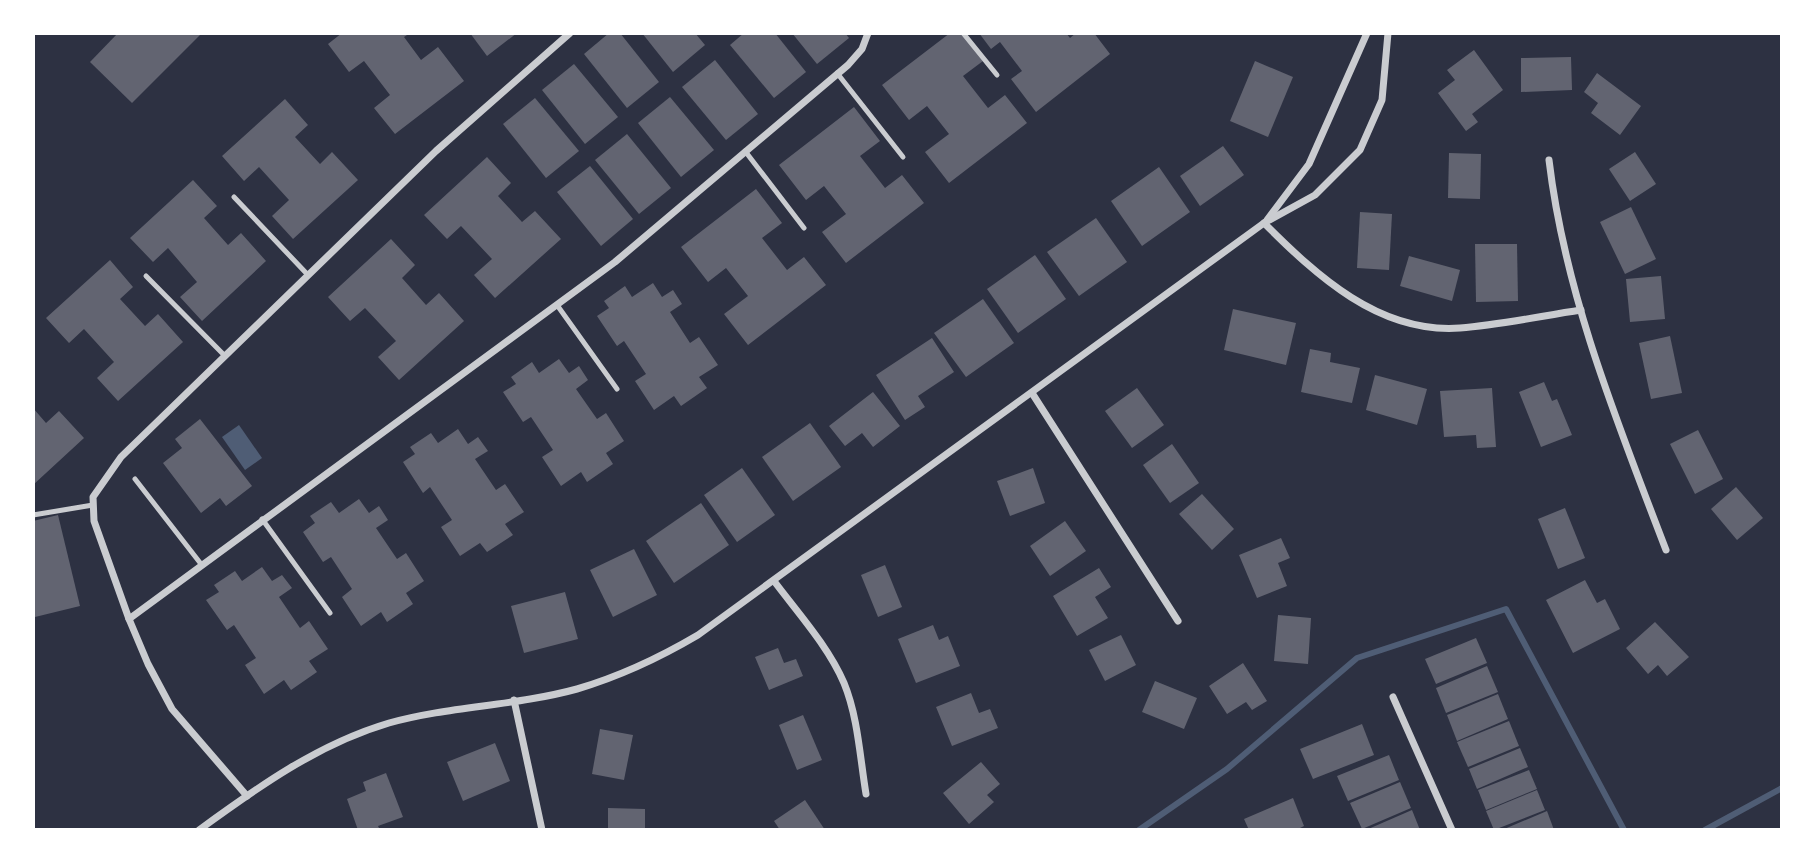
<svg xmlns="http://www.w3.org/2000/svg" width="1815" height="863" font-family="'Work Sans',sans-serif">
	<style>
		.water { fill: #4f5d75 }
		.lines { fill: none; stroke-linecap: round; stroke-linejoin: round }
		.stream { stroke: #4f5d75; stroke-width: 6 }
		.building { fill: #626471 }
		.service { stroke: #caccd0; stroke-width: 5 }
		.minor { stroke: #caccd0; stroke-width: 7 }
	</style>
	<rect width="100%" height="100%" fill="#2d3142"/>
	<path class="water" d="M239 425 262 458 245 470 222 437Z"/>
	<g class="lines">
		<g class="stream">
			<path d="M1139 830 1227 769 1357 658 1506 609 1624 830"/>
			<path d="M1705 830 1782 788"/>
		</g>
	</g>
	<g class="building">
		<path d="M118 33H202L132 103 90 62Z"/>
		<path d="M342 33H410L404 37 421 60 438 47 464 81 395 134 374 108 390 95 364 61 349 72 328 44Z"/>
		<path d="M470 33H517L487 56Z"/>
		<path d="M609 33H620L659 82 627 108 584 54Z"/>
		<path d="M642 33H695L705 45 673 72Z"/>
		<path d="M744 33H775L806 72 774 98 730 45Z"/>
		<path d="M792 33H845L849 38 817 64Z"/>
		<path d="M950 33H962L983 61 963 76 988 108 1005 95 1027 123 949 183 925 152 949 134 927 106 909 120 882 85Z"/>
		<path d="M979 33H1066L1070 38 1076 33H1094L1110 54 1036 112 1011 79 1022 71 1000 42 991 49Z"/>
		<path d="M1474 50 1503 90 1472 114 1478 122 1466 131 1438 93 1455 80 1447 70Z"/>
		<path d="M1571 57 1572 90 1521 92V58Z"/>
		<path d="M715 60 758 114 726 140 682 87Z"/>
		<path d="M1255 61 1293 77 1268 137 1230 121Z"/>
		<path d="M574 64 618 117 585 144 542 90Z"/>
		<path d="M1597 73 1641 106 1620 135 1591 113 1598 103 1584 92Z"/>
		<path d="M670 97 714 150 681 177 638 123Z"/>
		<path d="M535 98 579 151 546 178 503 124Z"/>
		<path d="M285 99 308 125 295 137 320 164 332 152 358 180 293 239 272 216 289 200 259 167 244 181 222 156Z"/>
		<path d="M854 107 880 141 860 156 885 188 902 175 924 203 846 263 822 232 846 214 824 186 806 200 779 165Z"/>
		<path d="M627 134 671 188 639 214 595 160Z"/>
		<path d="M1223 146 1244 175 1200 206 1180 176Z"/>
		<path d="M1635 152 1656 184 1630 201 1609 169Z"/>
		<path d="M1449 153 1481 154 1480 199 1448 198Z"/>
		<path d="M487 157 511 183 498 196 522 222 535 211 561 239 495 298 474 275 492 259 461 226 447 239 424 215Z"/>
		<path d="M590 166 633 219 601 246 557 192Z"/>
		<path d="M1159 167 1190 212 1142 246 1111 201Z"/>
		<path d="M193 180 217 206 204 218 228 245 241 233 266 261 202 321 180 297 197 282 168 248 153 262 130 238Z"/>
		<path d="M756 189 782 223 762 238 787 270 804 257 826 285 748 345 724 314 748 296 726 268 708 282 681 247Z"/>
		<path d="M1631 207 1656 259 1625 274 1600 222Z"/>
		<path d="M1360 212 1392 214 1389 270 1357 268Z"/>
		<path d="M1096 218 1127 262 1079 296 1047 252Z"/>
		<path d="M391 239 415 265 402 278 426 305 439 293 464 321 399 380 378 357 396 341 365 308 350 321 328 297Z"/>
		<path d="M1475 244H1517L1518 301 1476 302Z"/>
		<path d="M1035 255 1066 299 1018 333 987 289Z"/>
		<path d="M1409 256 1460 270 1452 301 1400 286Z"/>
		<path d="M110 260 133 287 120 299 145 326 158 314 183 342 118 401 97 378 114 362 84 329 69 343 46 318Z"/>
		<path d="M1661 276 1665 319 1630 322 1626 279Z"/>
		<path d="M653 283 662 297 673 290 682 304 670 312 690 343 699 337 718 365 699 377 707 388 681 406 674 396 654 410 635 381 646 374 624 341 617 346 597 316 609 308 604 301 625 286 632 297Z"/>
		<path d="M983 299 1014 343 966 377 934 333Z"/>
		<path d="M1233 309 1296 323 1286 365 1224 350Z"/>
		<path d="M1670 336 1682 393 1651 399 1639 343Z"/>
		<path d="M932 338 954 372 918 396 925 407 905 420 876 375Z"/>
		<path d="M1310 349 1331 353 1330 362 1360 368 1352 403 1301 392Z"/>
		<path d="M559 359 569 373 579 366 588 380 576 389 597 419 606 413 624 441 606 453 613 464 587 482 581 472 561 486 542 457 553 450 531 417 523 422 503 392 516 384 511 377 532 362 539 373Z"/>
		<path d="M1375 375 1427 389 1417 425 1366 410Z"/>
		<path d="M1544 382 1552 401 1557 399 1572 435 1541 447 1519 392Z"/>
		<path d="M1137 388 1164 425 1132 448 1105 411Z"/>
		<path d="M1492 388 1496 447 1477 448 1476 435 1444 437 1440 391Z"/>
		<path d="M873 392 900 426 873 447 862 433 845 446 829 426Z"/>
		<path d="M33 408 46 423 59 411 84 438 33 485Z"/>
		<path d="M200 419 252 486 226 506 220 498 201 513 163 463 182 448 175 439Z"/>
		<path d="M810 423 841 467 793 501 762 457Z"/>
		<path d="M458 429 468 444 478 437 488 451 475 459 496 490 505 484 524 512 505 524 513 535 487 552 480 543 460 556 441 527 452 520 430 487 423 493 403 462 415 454 410 447 431 433 438 443Z"/>
		<path d="M1698 430 1723 479 1695 494 1670 444Z"/>
		<path d="M1172 444 1199 483 1170 503 1143 465Z"/>
		<path d="M742 468 775 515 737 542 704 495Z"/>
		<path d="M1033 468 1045 503 1010 516 997 481Z"/>
		<path d="M1736 487 1763 518 1737 540 1711 509Z"/>
		<path d="M1202 494 1234 529 1212 550 1179 514Z"/>
		<path d="M359 499 369 513 379 506 388 520 376 528 397 559 406 553 424 581 406 593 413 604 387 622 381 612 361 626 342 597 352 589 331 557 323 562 303 532 315 523 310 516 331 502 339 513Z"/>
		<path d="M701 503 729 545 674 583 646 541Z"/>
		<path d="M1565 508 1585 558 1558 569 1538 519Z"/>
		<path d="M58 515 80 606 35 617 33 521Z"/>
		<path d="M1065 521 1086 551 1050 576 1030 546Z"/>
		<path d="M1281 538 1290 558 1278 563 1287 586 1257 598 1239 555Z"/>
		<path d="M634 549 657 595 613 617 590 570Z"/>
		<path d="M885 565 902 607 878 617 861 575Z"/>
		<path d="M262 567 272 581 282 575 292 588 279 597 300 628 309 621 328 649 309 661 317 672 291 690 284 680 264 694 245 665 256 658 234 625 227 630 206 600 219 592 214 585 235 571 242 581Z"/>
		<path d="M1099 568 1111 587 1095 597 1108 618 1077 636 1053 596Z"/>
		<path d="M1585 580 1597 603 1605 599 1620 629 1573 653 1546 600Z"/>
		<path d="M565 592 578 639 524 653 511 606Z"/>
		<path d="M1278 615 1311 618 1308 664 1274 661Z"/>
		<path d="M1655 622 1689 657 1667 676 1658 665 1648 674 1626 648Z"/>
		<path d="M933 625 939 640 948 636 960 666 916 683 898 639Z"/>
		<path d="M1121 635 1136 665 1105 681 1089 650Z"/>
		<path d="M1476 638 1487 663 1436 684 1425 659Z"/>
		<path d="M778 648 784 663 796 659 803 676 769 690 755 657Z"/>
		<path d="M1243 663 1267 701 1252 710 1246 702 1227 714 1209 686Z"/>
		<path d="M1487 666 1498 692 1446 713 1436 688Z"/>
		<path d="M1155 681 1197 698 1184 729 1142 712Z"/>
		<path d="M971 693 979 713 990 709 998 728 952 746 936 707Z"/>
		<path d="M1498 694 1508 719 1457 741 1447 715Z"/>
		<path d="M803 715 822 760 797 770 779 725Z"/>
		<path d="M1509 721 1519 746 1468 767 1457 742Z"/>
		<path d="M1362 724 1374 755 1313 779 1300 749Z"/>
		<path d="M600 729 633 735 624 780 592 774Z"/>
		<path d="M495 743 510 781 463 801 447 762Z"/>
		<path d="M1520 748 1528 767 1477 789 1469 769Z"/>
		<path d="M1389 755 1399 780 1348 801 1337 776Z"/>
		<path d="M981 762 1000 784 987 795 994 802 969 824 943 793Z"/>
		<path d="M1529 770 1537 789 1486 810 1478 790Z"/>
		<path d="M386 773 403 817 378 826 380 830H358L347 799 366 791 363 782Z"/>
		<path d="M1400 782 1411 808 1362 829 1350 803Z"/>
		<path d="M1537 790 1545 810 1494 830 1486 811Z"/>
		<path d="M1293 798 1304 826 1296 830H1249L1244 819Z"/>
		<path d="M805 800 825 830H780L774 821Z"/>
		<path d="M608 808 645 809V830H608Z"/>
		<path d="M1412 810 1420 830H1366Z"/>
		<path d="M1547 811 1554 830H1502Z"/>
	</g>
	<g class="lines">
		<g class="service">
			<path d="M963 33 997 75"/>
			<path d="M837 73 903 157"/>
			<path d="M745 151 804 228"/>
			<path d="M234 197 308 275"/>
			<path d="M146 276 225 356"/>
			<path d="M557 305 617 389"/>
			<path d="M135 479 201 564"/>
			<path d="M33 515 93 505"/>
			<path d="M262 519 330 613"/>
		</g>
		<g class="minor">
			<path d="M1549 160C1565 295 1618 424 1666 550"/>
			<path d="M1267 220 1309 164 1367 33"/>
			<path d="M1264 223C1316 275 1379 334 1460 328 1500 325 1541 316 1581 310"/>
			<path d="M1032 393 1178 621"/>
			<path d="M774 581C798 613 828 646 844 683 858 717 860 758 866 794"/>
			<path d="M129 619 615 262 848 65 862 49 868 33"/>
			<path d="M1393 697 1452 830"/>
			<path d="M514 700 542 830"/>
			<path d="M247 796 172 709 148 664 129 619 94 521 93 497 121 457 436 151 570 33"/>
			<path d="M199 830C258 787 318 744 389 723 450 706 515 706 577 689 621 676 659 658 698 635L1264 223 1315 195 1360 150 1382 100 1388 33"/>
		</g>
	</g>
	<rect width="1815" height="863" fill="none" stroke="#ffffff" stroke-width="70"/>
</svg>
